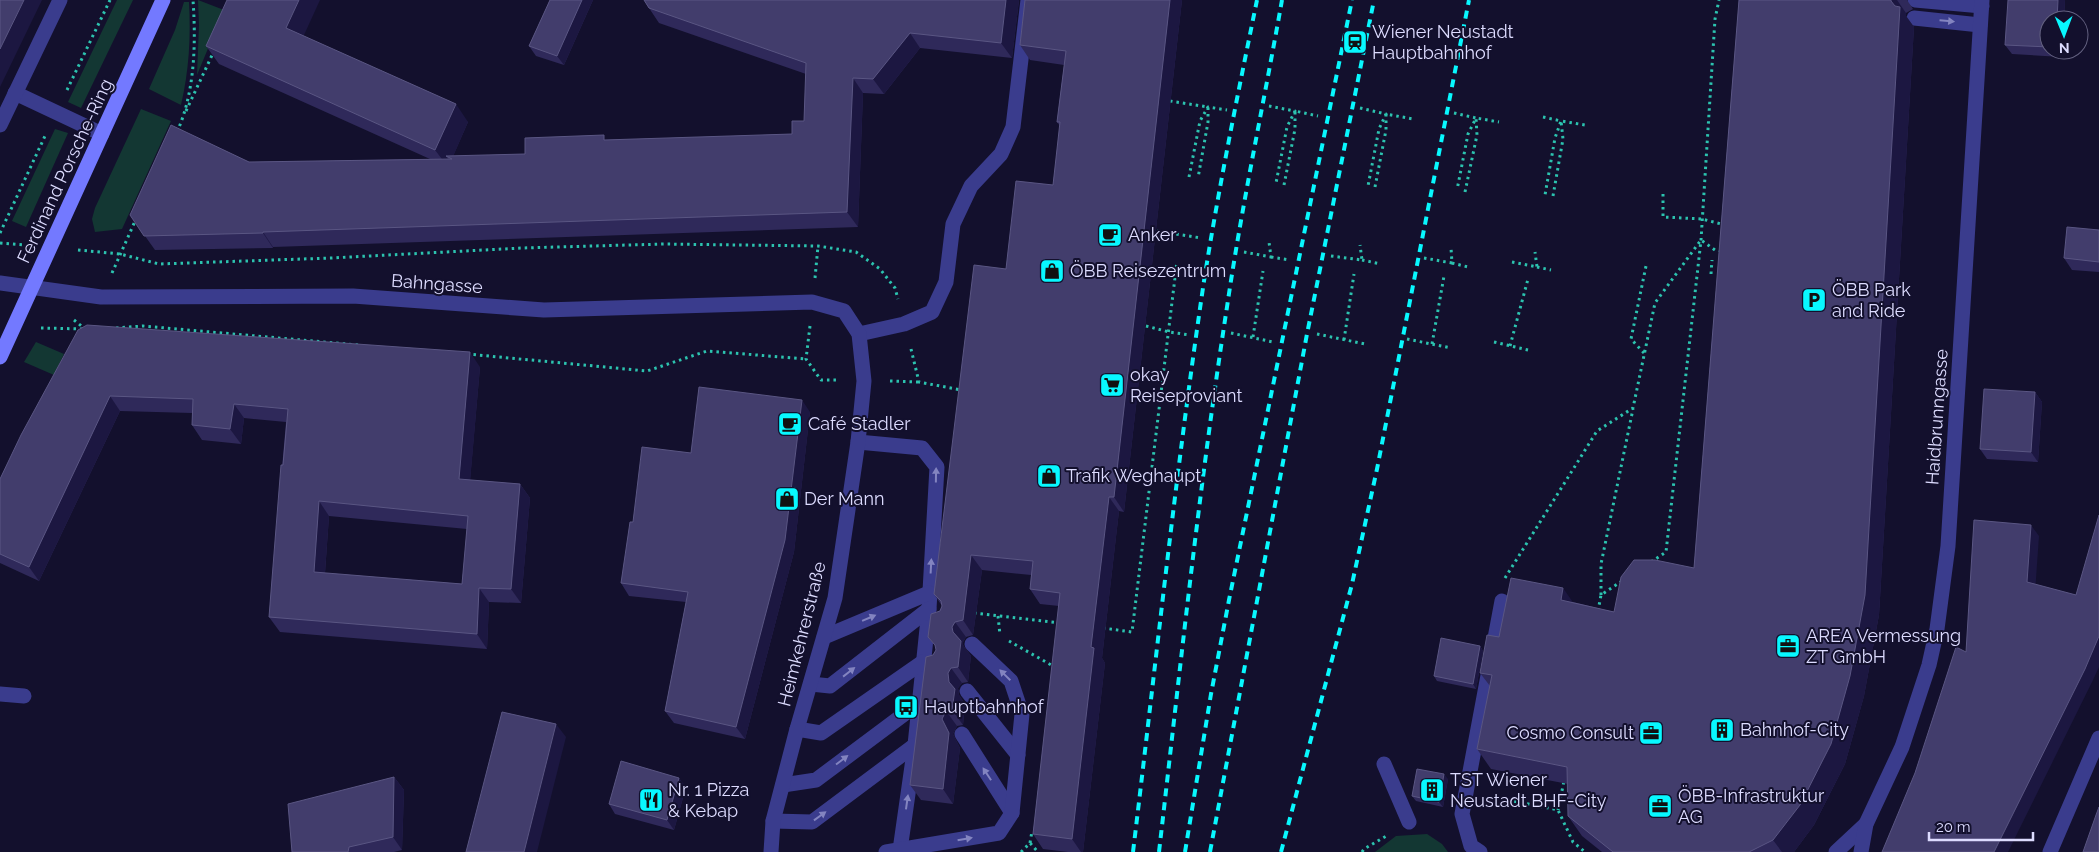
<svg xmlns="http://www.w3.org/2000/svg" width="2099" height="852" font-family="Raleway,sans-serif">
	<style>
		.green { fill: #133733 }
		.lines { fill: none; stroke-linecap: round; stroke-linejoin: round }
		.path { stroke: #2cc3af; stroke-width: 3; stroke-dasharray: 2.5 4; stroke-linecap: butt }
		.lane { stroke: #3a3c8d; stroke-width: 15 }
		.street { stroke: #3a3c8d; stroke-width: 15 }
		.secondary { stroke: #7379ff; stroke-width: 15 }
		.rail { stroke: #08f8ff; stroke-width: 4; stroke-dasharray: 8 6; stroke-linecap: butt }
		.wall { fill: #2f295a; fill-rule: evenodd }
		.shaded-wall { fill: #1c1741 }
		.building { fill: #423d6c; stroke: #5a5683; fill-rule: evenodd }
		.oneway { fill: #8384c0 }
		.labels { text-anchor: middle; stroke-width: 4; stroke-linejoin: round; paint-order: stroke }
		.poi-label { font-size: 18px; fill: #dddcff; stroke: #13102d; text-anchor: start }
		.street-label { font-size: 18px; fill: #dddcff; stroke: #13102d }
	</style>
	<rect width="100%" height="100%" fill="#13102d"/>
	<g class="green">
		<path d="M117 0H133L81 108 68 102Z"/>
		<path d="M198 0 224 10 197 75 199 25Z"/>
		<path d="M184 2H189C191 37 189 71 181 105L149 89 175 30Z"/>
		<path d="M141 109 171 121 122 229 95 232 92 219 95 208Z"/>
		<path d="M55 129 68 133 26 227 12 221Z"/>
		<path d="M36 342 64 354 54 375 24 362Z"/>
		<path d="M1427 834 1442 844 1448 852H1375L1396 836Z"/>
	</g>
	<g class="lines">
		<g class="path">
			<path d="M67 90 110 0"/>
			<path d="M1170 101 1208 107V122L1198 178"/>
			<path d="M1269 106 1295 111 1287 127 1276 183"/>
			<path d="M1360 108 1386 114 1379 129 1368 186"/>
			<path d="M186 111 214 51"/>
			<path d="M1454 113 1476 118 1468 134 1457 190"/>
			<path d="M1543 117 1561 121 1555 138 1545 195"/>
			<path d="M177 132C195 92 196 43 193 0"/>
			<path d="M1189 177 1200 121 1208 107 1227 110"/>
			<path d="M1284 185 1295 129V111L1318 116"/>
			<path d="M1375 187 1386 130V114L1413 119"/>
			<path d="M1465 192 1477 135 1476 118 1499 122"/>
			<path d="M1663 194V217L1702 219 1725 225"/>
			<path d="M1553 196 1563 139 1561 121 1585 125"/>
			<path d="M1157 231 1201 238"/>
			<path d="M0 233 45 136"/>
			<path d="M0 243 24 245"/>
			<path d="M78 250 120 254 159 264 331 258 522 248 664 244 818 246 856 252 880 269 895 288 898 299"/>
			<path d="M1244 252 1271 257 1269 242"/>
			<path d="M1331 256 1362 260 1360 245"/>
			<path d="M1271 257 1290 260"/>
			<path d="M1424 258 1452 263 1451 248"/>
			<path d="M1362 260 1381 264"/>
			<path d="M1512 262 1537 267 1535 252"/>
			<path d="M1452 263 1468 267"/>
			<path d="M1537 267 1551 270"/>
			<path d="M112 273 136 219"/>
			<path d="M1711 274 1712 260"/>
			<path d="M815 278 818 246"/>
			<path d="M74 320 85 329"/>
			<path d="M810 326 806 359 821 380H839"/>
			<path d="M1146 326 1169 332 1190 335"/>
			<path d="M41 328 84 329"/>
			<path d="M116 328 143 326 358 345"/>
			<path d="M1231 333 1273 342"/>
			<path d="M1317 334 1365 344"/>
			<path d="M1253 337 1263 271"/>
			<path d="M1407 339 1451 348"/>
			<path d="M1344 340 1354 274"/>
			<path d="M1494 342 1528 350"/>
			<path d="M1432 344 1444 276"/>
			<path d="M1510 346 1528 279"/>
			<path d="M911 349 919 382 961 390"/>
			<path d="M1644 353 1631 339 1646 266"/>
			<path d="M467 354 647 371 707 351 806 359"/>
			<path d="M890 381 919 382"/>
			<path d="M1651 562 1666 552 1701 240 1715 19 1719 0"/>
			<path d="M1505 578 1597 431 1633 408 1655 303 1701 240 1715 250 1721 251"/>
			<path d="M1601 595V564L1633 409"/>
			<path d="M1598 611 1601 595 1622 581"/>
			<path d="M974 613 1060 623"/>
			<path d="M998 616 1000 635"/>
			<path d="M1103 628 1132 632 1177 261"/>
			<path d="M1009 641 1053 666"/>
			<path d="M1489 807 1513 801 1558 810 1573 842 1585 852"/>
			<path d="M1558 810 1564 781"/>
			<path d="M1030 843 1032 831"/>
			<path d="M1021 852 1030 843 1038 852"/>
			<path d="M1362 852 1364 849 1388 835"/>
		</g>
		<g class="lane">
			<path d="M1915 0 1982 6"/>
			<path d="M1914 18 1980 25"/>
			<path d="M15 93 102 134"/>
			<path d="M0 125 60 0"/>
			<path d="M859 334 904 324 932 312 946 282 953 224 971 186 1001 154 1013 127 1028 0"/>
			<path d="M858 442 922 448 937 467 929 609 915 745 900 850"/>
			<path d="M824 637 929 593"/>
			<path d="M811 684 830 686 929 609"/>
			<path d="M967 691 1018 755"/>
			<path d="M0 694 24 696"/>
			<path d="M797 729 821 733 923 662"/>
			<path d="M962 734 1012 813"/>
			<path d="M1384 764 1409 822"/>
			<path d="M783 785 816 780 919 703"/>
			<path d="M773 821 812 822 915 745"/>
			<path d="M886 852 999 833 1012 813 1022 714 1011 681 972 644"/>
			<path d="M1480 852 1471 846 1462 814 1502 601"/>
		</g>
		<g class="street">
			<path d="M0 283 101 297 353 296 544 310 812 302 844 311 859 334 864 381 858 442 835 598 797 729 773 821 771 852"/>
			<path d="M1836 852 1866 824"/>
			<path d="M1861 852 1866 824 1902 747 1929 665 1937 629 1948 546 1982 0"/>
			<path d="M2050 852 2099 738"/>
		</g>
		<path class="secondary" d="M0 357 163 0"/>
		<g class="rail">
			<path d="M1133 852C1156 662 1176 470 1204 281 1219 186 1238 93 1257 0"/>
			<path d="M1159 852C1180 670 1199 488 1227 307 1242 204 1264 102 1282 0"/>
			<path d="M1185 852 1211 694 1229 600 1352 0"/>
			<path d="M1210 852 1307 334 1374 0"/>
			<path d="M1281 852 1352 584 1377 469 1469 0"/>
		</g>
	</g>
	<g class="wall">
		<path d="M550 0H593L564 65 536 56 529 46Z"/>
		<path d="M644 0H1019L1012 58 920 48 884 94 863 93 858 227 273 247V248L155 250 130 215 249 162 430 159 219 64 206 46 303 36 468 122 453 156 525 154 608 140 792 134 804 121 806 74 659 23 649 8Z"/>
		<path d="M1182 0 1124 512 1119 511 1102 658 1105 663 1083 852H1068L1043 849 1033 834 1059 606 1040 604 1030 589 1031 575 982 570 973 635 966 637 963 642V645L971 656 968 682 962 683 958 688 959 695 965 704 963 725 957 726 953 734 960 748 953 804 921 800 910 785 933 655 936 650V647L928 637 942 606 934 594 1006 269 1053 185 1060 126 1057 122 1064 65 1030 60 1020 45Z"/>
		<path d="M1739 0H1907L1913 9 1906 13V16L1914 27 1879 615 1864 696 1845 764 1814 825 1794 852H1602L1582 836 1568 816V784L1491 769 1477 749 1490 686 1480 673 1499 637 1573 602 1614 612 1694 568Z"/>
		<path d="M2065 0 2064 20H2049V50H2062V57L2012 54 2005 45Z"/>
		<path d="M2099 230V272L2072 270 2064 258Z"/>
		<path d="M78 330 480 367 470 480 520 484 530 498 521 603 489 602 487 649 280 632 269 617 286 422 244 418 241 444 202 440 192 425V413L120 411 39 581 0 563V479ZM329 516 467 529 462 584 325 573Z"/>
		<path d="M2035 392 2042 402 2038 462 1987 459 1980 449Z"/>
		<path d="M810 412 794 552 745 739 674 723 665 711 686 602 629 596 621 583 633 522 691 453Z"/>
		<path d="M1480 646 1483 651 1476 689 1437 681 1434 676Z"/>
		<path d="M394 777 404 790 402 850 394 852H292Z"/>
		<path d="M1448 779 1443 807 1416 801 1412 796Z"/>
		<path d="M686 787 674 830 615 814 609 804Z"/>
	</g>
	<g class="shaded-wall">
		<path d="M24 0H42L0 87V49Z"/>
		<path d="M299 0H320L299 46 286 28Z"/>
		<path d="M582 0H593L564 65 557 56Z"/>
		<path d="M1006 0H1019L1012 58 1001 43Z"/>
		<path d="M1170 0H1182L1124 512 1114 497Z"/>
		<path d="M1891 0H1897L1906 13V16L1914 27 1879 615 1864 696 1845 764 1814 825 1794 852H1782L1773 840Z"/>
		<path d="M2058 0H2065L2064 20H2057Z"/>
		<path d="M910 33 920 48 884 94 873 79Z"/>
		<path d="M2057 50H2062V57Z"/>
		<path d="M853 78 863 93 858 227 847 212Z"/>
		<path d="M456 104 468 122 452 159 446 156 450 162 448 167 435 150Z"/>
		<path d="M263 232 273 247V248L263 233Z"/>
		<path d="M470 352 480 367 469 494 459 479Z"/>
		<path d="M2035 392 2042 402 2038 462 2031 452Z"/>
		<path d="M110 396 120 411 39 581 29 567Z"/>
		<path d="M802 400 810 412 794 552 745 739 736 727Z"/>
		<path d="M234 404 244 418 241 444 230 429Z"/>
		<path d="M520 484 530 498 521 603 511 589Z"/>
		<path d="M1109 497 1119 511 1102 658 1105 663 1083 852H1081L1072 839 1091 647Z"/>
		<path d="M319 501 329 516 324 586 314 572Z"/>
		<path d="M2031 525 2039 536 2035 593 2027 582Z"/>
		<path d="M971 555 982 570 973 635 963 620Z"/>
		<path d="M479 588 489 602 487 649 477 634Z"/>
		<path d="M1563 588 1577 608 1561 600Z"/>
		<path d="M955 622 966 637 963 642V645L971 656 968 682 958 667 952 627Z"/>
		<path d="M2099 636V667L2093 680 2008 852H1994Z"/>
		<path d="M1480 646 1483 651 1476 689 1473 684Z"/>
		<path d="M951 668 962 683 958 688 959 695 965 704 963 725 952 710 948 673Z"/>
		<path d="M946 711 957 726 953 734 960 748 953 804 943 789 942 719Z"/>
		<path d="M556 724 566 737 537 852H524Z"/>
		<path d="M1444 774 1448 779 1443 807 1439 802Z"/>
		<path d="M394 777 404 790 402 850 393 837Z"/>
		<path d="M679 778 686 787 674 830 667 820Z"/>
	</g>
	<g class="building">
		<path d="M0 0H24L0 49Z"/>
		<path d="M227 0H299L286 28 456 104 435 150 206 46Z"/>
		<path d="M550 0H582L557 56 529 46Z"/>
		<path d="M644 0H1006L1001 43 910 33 873 79 853 78 847 212 263 232V233L144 236 130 215 171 125 249 162 452 159 446 156 525 154V138L604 135V140L792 134V121H804L806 63 649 8Z"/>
		<path d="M1025 0H1170L1114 497H1109L1091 647 1094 648 1072 839 1033 834 1060 593 1030 589 1033 561 971 555 963 620 955 622 952 627 953 632 961 641 958 667 951 668 948 673 949 682 955 689 952 710 946 711 942 719 949 733 943 789 910 785 926 657 933 655 936 650 935 645 928 637 931 614 940 611 942 606 941 601 934 594 974 265 1006 269 1016 181 1053 185 1060 122H1057L1066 51 1020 45Z"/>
		<path d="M1739 0H1891V1L1895 6 1900 7 1865 595 1850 676 1831 744 1800 805 1773 840 1749 852H1613L1568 816 1567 767 1477 749 1492 675 1480 673 1487 635 1499 637 1511 578 1563 588 1561 600 1614 612 1621 577 1634 560H1655L1694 568Z"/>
		<path d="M2008 0H2058L2057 20H2049V47L2005 45Z"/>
		<path d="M2067 227 2099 230V262L2064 258Z"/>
		<path d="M87 325 470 352 459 479 520 484 511 589 479 588 477 634 269 617 281 465H283L288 409 234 404 230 429 192 425 193 399 110 396 29 567 0 554V479L21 435 78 330ZM319 501 468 516 462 584 314 572Z"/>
		<path d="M699 387 802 400 785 540 736 727 665 711 688 592 621 583 630 522H633L642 447 691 453Z"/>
		<path d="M1984 389 2035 392 2031 452 1980 449Z"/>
		<path d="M2099 515V636L2085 669 1994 852H1882L1915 773 1956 647 1966 652 1974 520 2031 525 2027 582 2076 595Z"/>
		<path d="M1441 638 1480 646 1473 684 1434 676Z"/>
		<path d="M502 712 556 724 524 852H466Z"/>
		<path d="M621 761 679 778 667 820 609 804Z"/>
		<path d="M1417 769 1444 774 1439 802 1412 796Z"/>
		<path d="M394 777 393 837 349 847 348 852H292L288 804Z"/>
		<path d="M2099 807V852H2083L2096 815Z"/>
	</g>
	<defs><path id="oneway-solid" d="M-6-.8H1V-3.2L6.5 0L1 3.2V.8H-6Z" transform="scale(1.25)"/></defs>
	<g class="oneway">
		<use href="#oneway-solid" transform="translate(1947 21) rotate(5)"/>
		<use href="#oneway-solid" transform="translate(936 475) rotate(-89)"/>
		<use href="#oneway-solid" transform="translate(931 566) rotate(-87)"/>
		<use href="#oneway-solid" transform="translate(869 618) rotate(-23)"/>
		<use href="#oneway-solid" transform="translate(849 672) rotate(-38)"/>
		<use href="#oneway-solid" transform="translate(1005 675) rotate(-135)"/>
		<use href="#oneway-solid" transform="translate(842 760) rotate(-37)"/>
		<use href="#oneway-solid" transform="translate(987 774) rotate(-123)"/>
		<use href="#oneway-solid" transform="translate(907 802) rotate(-82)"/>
		<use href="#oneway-solid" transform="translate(820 816) rotate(-36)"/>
		<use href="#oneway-solid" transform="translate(965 839) rotate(-10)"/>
	</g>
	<defs>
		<symbol id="station-square" viewBox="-11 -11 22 22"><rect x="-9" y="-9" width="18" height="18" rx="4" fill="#08f8ff" stroke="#13102d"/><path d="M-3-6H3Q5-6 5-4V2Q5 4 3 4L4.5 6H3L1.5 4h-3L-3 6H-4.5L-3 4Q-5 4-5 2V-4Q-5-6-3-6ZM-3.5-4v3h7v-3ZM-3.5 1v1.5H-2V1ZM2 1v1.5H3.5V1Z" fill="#111"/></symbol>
		<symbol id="cafe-square" viewBox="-11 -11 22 22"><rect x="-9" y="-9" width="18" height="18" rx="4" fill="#08f8ff" stroke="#13102d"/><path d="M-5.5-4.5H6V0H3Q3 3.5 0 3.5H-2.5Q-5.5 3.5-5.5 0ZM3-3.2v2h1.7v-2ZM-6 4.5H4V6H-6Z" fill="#111"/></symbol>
		<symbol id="shop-square" viewBox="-11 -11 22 22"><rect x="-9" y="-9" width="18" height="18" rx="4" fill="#08f8ff" stroke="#13102d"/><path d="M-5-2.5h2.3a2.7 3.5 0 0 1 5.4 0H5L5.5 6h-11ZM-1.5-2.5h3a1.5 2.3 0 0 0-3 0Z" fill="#111"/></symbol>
		<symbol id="parking-square" viewBox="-11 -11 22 22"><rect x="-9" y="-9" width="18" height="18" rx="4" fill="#08f8ff" stroke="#13102d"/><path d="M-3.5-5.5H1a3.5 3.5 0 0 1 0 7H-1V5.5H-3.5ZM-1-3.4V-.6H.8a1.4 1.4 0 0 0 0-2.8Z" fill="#111"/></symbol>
		<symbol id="supermarket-square" viewBox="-11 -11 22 22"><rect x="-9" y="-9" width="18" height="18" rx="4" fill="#08f8ff" stroke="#13102d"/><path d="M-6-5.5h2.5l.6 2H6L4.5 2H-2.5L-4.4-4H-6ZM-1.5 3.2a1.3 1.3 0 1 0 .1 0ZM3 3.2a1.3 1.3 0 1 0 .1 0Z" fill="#111"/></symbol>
		<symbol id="office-square" viewBox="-11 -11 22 22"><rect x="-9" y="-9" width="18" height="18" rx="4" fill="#08f8ff" stroke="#13102d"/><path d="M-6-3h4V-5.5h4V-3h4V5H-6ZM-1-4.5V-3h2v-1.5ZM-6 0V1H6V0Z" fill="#111"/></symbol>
		<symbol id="bus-square" viewBox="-11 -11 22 22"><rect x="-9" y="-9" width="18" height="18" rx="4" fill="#08f8ff" stroke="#13102d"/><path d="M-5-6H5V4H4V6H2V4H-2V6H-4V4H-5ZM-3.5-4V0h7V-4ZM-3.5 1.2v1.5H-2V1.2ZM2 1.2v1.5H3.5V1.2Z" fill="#111"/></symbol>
		<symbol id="building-square" viewBox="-11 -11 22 22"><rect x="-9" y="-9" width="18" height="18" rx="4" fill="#08f8ff" stroke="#13102d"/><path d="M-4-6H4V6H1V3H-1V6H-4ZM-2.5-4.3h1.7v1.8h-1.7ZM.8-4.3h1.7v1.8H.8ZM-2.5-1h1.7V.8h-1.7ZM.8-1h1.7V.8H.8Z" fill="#111"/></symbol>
		<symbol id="restaurant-square" viewBox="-11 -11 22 22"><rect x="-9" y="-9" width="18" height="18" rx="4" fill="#08f8ff" stroke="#13102d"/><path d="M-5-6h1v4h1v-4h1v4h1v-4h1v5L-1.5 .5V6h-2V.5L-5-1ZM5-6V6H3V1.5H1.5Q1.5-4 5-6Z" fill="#111"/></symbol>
	</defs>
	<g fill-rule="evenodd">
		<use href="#station-square" x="1341" y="28" width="28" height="28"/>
		<use href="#cafe-square" x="1096" y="221" width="28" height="28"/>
		<use href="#shop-square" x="1038" y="257" width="28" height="28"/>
		<use href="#parking-square" x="1800" y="286" width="28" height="28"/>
		<use href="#supermarket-square" x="1098" y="371" width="28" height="28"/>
		<use href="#cafe-square" x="776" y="410" width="28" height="28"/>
		<use href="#shop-square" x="1035" y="462" width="28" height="28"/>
		<use href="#shop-square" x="773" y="485" width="28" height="28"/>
		<use href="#office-square" x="1774" y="632" width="28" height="28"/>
		<use href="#bus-square" x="892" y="693" width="28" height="28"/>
		<use href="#building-square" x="1708" y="716" width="28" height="28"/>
		<use href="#office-square" x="1637" y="719" width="28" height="28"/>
		<use href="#building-square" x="1418" y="776" width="28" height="28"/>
		<use href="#restaurant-square" x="637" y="786" width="28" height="28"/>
		<use href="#office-square" x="1646" y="792" width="28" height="28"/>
	</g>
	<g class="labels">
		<g class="poi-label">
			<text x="1372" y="38">Wiener Neustadt<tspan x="1372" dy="21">Hauptbahnhof</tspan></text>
			<text x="1128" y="241">Anker</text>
			<text x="1070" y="277">ÖBB Reisezentrum</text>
			<text x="1832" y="296">ÖBB Park<tspan x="1832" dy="21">and Ride</tspan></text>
			<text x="1130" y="381">okay<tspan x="1130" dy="21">Reiseproviant</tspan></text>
			<text x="808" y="430">Café Stadler</text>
			<text x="1066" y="482">Trafik Weghaupt</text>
			<text x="804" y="505">Der Mann</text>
			<text x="1806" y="642">AREA Vermessung<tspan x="1806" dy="21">ZT GmbH</tspan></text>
			<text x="924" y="713">Hauptbahnhof</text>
			<text x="1740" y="736">Bahnhof-City</text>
			<text x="1634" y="739" text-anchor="end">Cosmo Consult</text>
			<text x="1450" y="786">TST Wiener<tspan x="1450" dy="21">Neustadt BHF-City</tspan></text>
			<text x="668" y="796">Nr. 1 Pizza<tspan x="668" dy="21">&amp; Kebap</tspan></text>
			<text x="1678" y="802">ÖBB-Infrastruktur<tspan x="1678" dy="21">AG</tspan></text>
		</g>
		<g class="street-label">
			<text transform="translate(65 171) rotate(-65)" y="6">Ferdinand Porsche-Ring</text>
			<text transform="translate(437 284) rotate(4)" y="6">Bahngasse</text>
			<text transform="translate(1937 417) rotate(-86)" y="6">Haidbrunngasse</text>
			<text transform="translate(802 634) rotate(-76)" y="6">Heimkehrerstraße</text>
		</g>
	</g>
	<g transform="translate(2064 35) rotate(179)"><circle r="24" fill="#13102d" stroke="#646281"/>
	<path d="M0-4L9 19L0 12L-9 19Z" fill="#08f8ff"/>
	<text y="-8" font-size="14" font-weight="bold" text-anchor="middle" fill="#dddcff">N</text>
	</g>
	<path d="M1929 832v8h104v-8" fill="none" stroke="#dddcff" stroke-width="2.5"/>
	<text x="1936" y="832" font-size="15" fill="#dddcff" stroke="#13102d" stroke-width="4" paint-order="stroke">20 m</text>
</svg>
